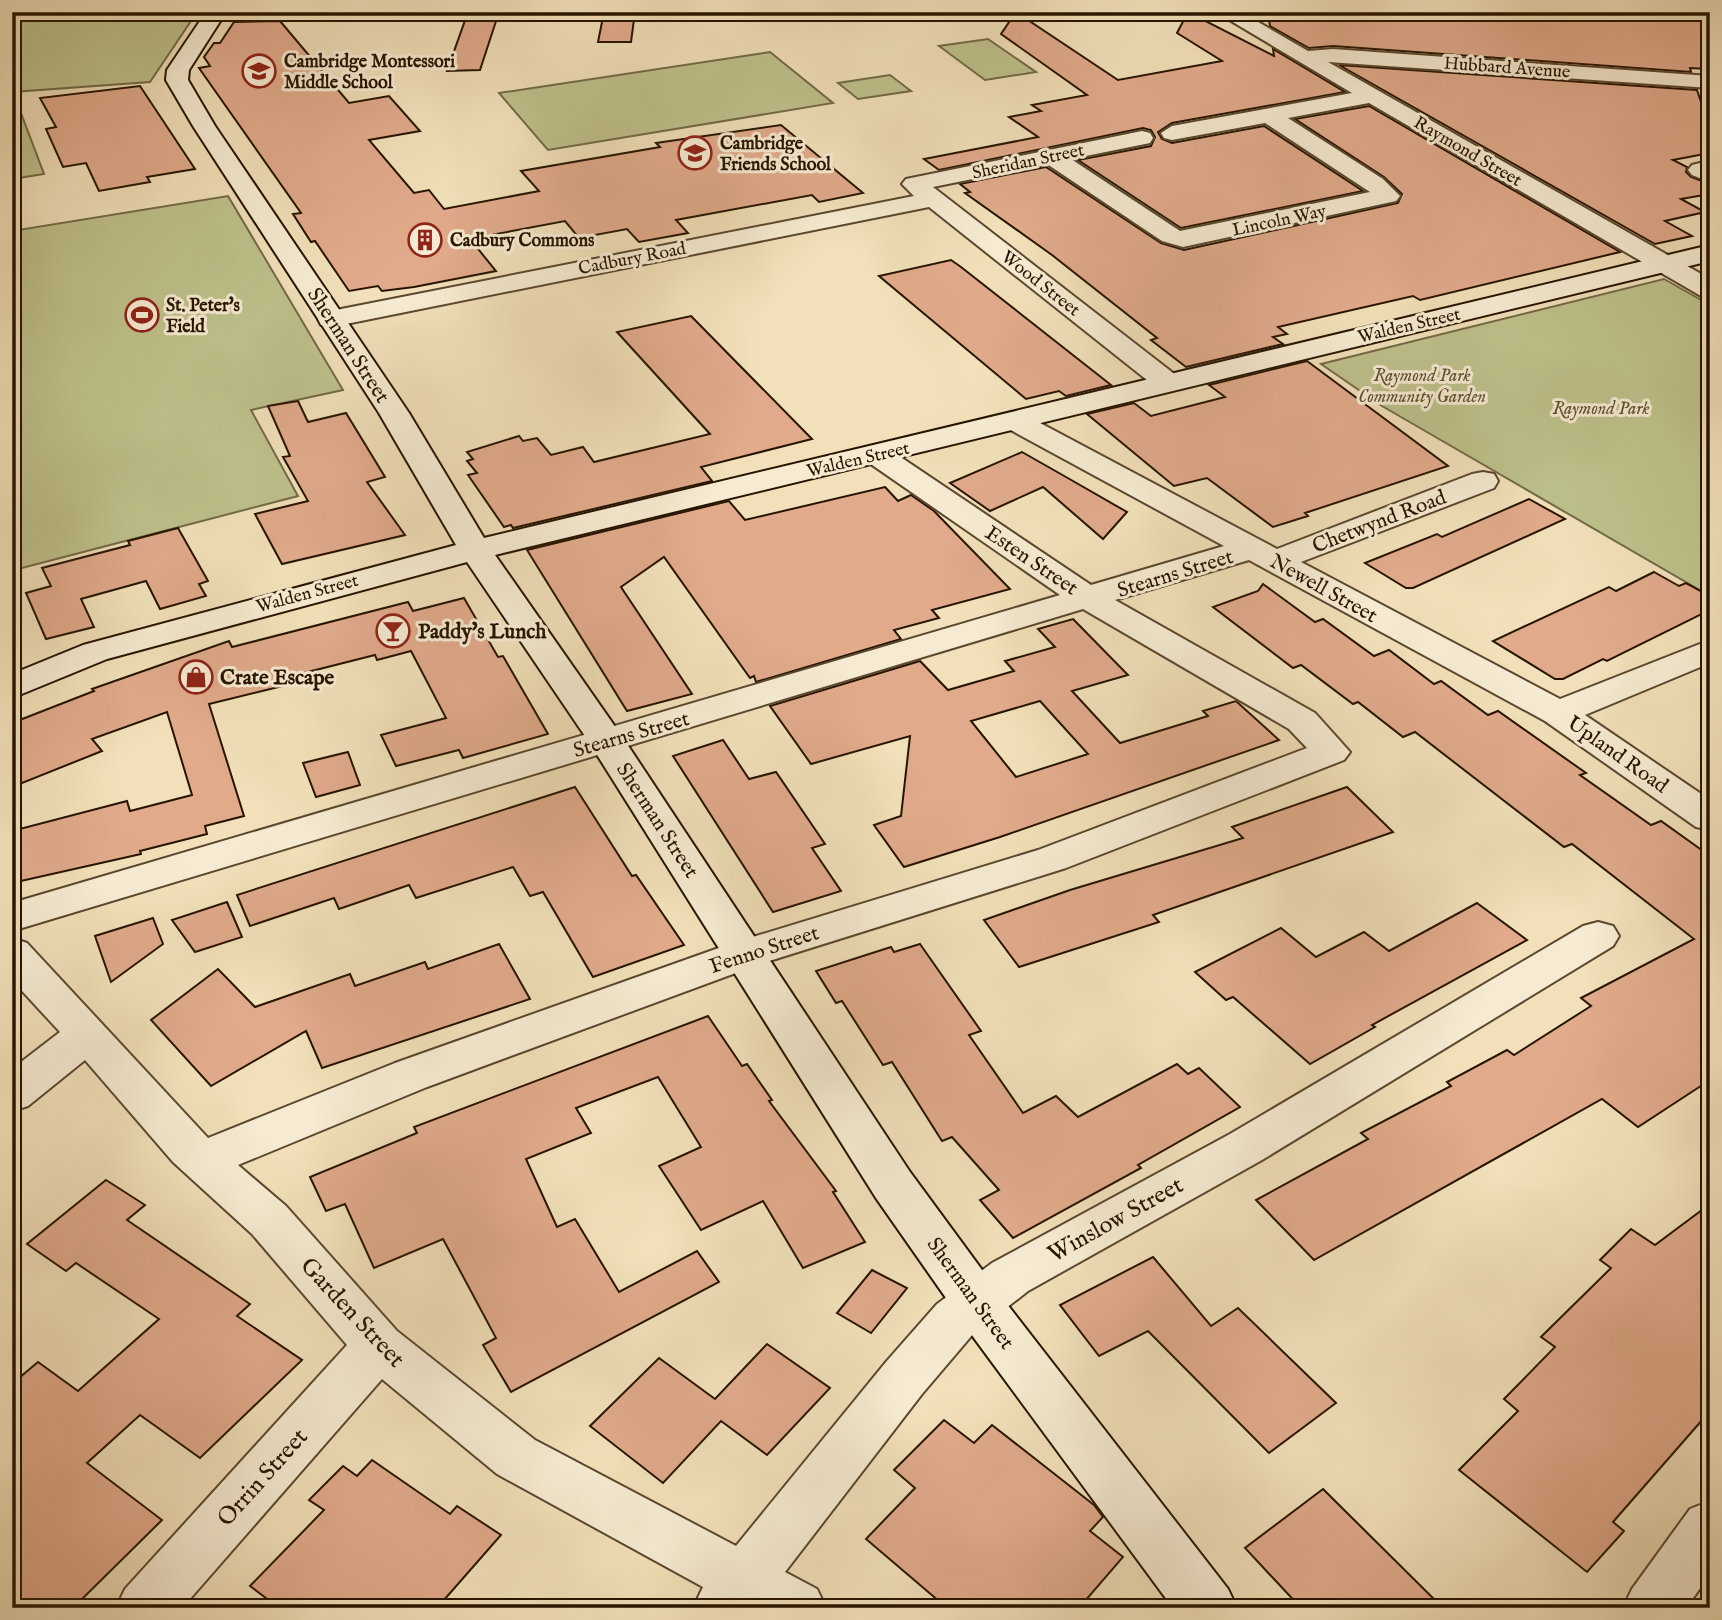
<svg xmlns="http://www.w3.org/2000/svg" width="1722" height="1620" font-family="'IM FELL English',serif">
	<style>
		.green { fill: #bec18c; stroke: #726a46; stroke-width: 2 }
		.building { fill: #e0aa8b; stroke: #271400; stroke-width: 2; fill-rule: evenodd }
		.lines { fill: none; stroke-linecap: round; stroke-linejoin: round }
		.street-casing { stroke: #5a472e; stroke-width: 4 }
		.secondary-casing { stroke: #271400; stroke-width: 4 }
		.street { fill: #f6ebd2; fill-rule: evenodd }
		.secondary { fill: #f6ebd2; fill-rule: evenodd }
		.labels { text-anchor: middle; stroke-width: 6; stroke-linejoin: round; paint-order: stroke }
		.far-poi-label { font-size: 18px; font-weight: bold; fill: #271400; stroke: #f6ebd2; text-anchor: start }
		.far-street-label { font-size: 18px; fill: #271400; stroke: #f6ebd2 }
		.far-park-label { font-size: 18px; font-style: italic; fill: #5c5131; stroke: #f6ebd2 }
		.street-label { font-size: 21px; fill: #271400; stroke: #f6ebd2 }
		.poi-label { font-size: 21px; font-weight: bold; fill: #271400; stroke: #f6ebd2; text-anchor: start }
		.near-street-label { font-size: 24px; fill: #271400; stroke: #f6ebd2 }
	</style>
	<rect width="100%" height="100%" fill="#f1e0b9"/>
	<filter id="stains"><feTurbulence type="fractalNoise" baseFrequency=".00286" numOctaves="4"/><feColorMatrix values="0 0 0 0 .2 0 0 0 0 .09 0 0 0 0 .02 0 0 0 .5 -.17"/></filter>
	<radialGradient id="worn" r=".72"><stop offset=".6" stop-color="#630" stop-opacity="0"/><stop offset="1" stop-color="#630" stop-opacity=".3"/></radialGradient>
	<g class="green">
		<path d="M12 12H197L150 82 13 92 44 174 12 179Z"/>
		<path d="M988 39 1036 72 985 80 939 46Z"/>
		<path d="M770 52 833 103 548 150 499 93Z"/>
		<path d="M890 75 911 91 858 99 838 83Z"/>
		<path d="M228 196 343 390 251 410 298 496 18 569 12 543V231Z"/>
		<path d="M1664 279 1710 305V596L1382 406 1321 364Z"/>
	</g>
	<g class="building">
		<path d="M468 12H499L480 70 447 71Z"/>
		<path d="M604 12H635L631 42H598Z"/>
		<path d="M1016 12 1118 80 1222 61 1177 33 1188 12 1274 56 1273 49 1345 92 1172 123 1158 132 1162 139 1172 143 1264 126 1363 191 1181 228 1078 160 1151 146 1155 137 1151 130 1143 128 939 170 924 159 1038 137 1009 117 1041 111 1032 105 1087 95 1001 34Z"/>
		<path d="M1268 12 1684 14 1686 20 1710 21V69L1690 68 1691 72 1333 46 1309 48 1270 26Z"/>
		<path d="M280 21 349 103 389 96 420 131 369 140 414 193 429 190 444 209 539 191 521 171 660 147 656 143 781 125 863 193 819 202 812 195 676 220 688 233 639 242 627 229 579 238 565 221 470 239 496 271 414 287 382 291 378 286 349 291 315 241 311 242 293 214 301 213 199 68 210 66 204 57 214 43H220L234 22Z"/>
		<path d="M1339 65 1697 90 1710 129V153L1673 160 1687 167 1686 172 1691 177 1710 184V194L1681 199 1705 212 1665 221 1692 236 1655 244Z"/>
		<path d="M140 86 195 169 147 177 150 182 99 191 86 163 63 167 46 129 56 127 40 98Z"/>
		<path d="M1369 106 1620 252 1420 300 1413 296 1278 327 1287 334 1273 337 1283 344 1186 367 1151 340 1157 338 1052 255 965 193 970 192 960 184 1046 167 1161 243 1184 250 1398 203 1402 194 1384 177 1295 119Z"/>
		<path d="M951 260 961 267 1111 385 1066 396 1059 391 1026 399 879 276Z"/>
		<path d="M691 316 812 439 701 467 712 481 513 528 511 525 504 527 468 475 477 473 467 461 473 459 467 452 519 436 523 441 537 438 551 455 583 447 594 462 710 434 617 332Z"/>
		<path d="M1307 361 1448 466 1305 513 1308 516 1273 527 1207 478 1174 486 1087 414 1134 403 1151 416 1225 397 1209 385Z"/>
		<path d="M298 401 308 422 346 413 385 477 367 482 405 535 282 564 255 514 308 501 283 457 290 456 268 406Z"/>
		<path d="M1022 452 1066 477 1127 512 1103 539 1043 487 990 511 950 483Z"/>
		<path d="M885 487 898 501 911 495 934 511 1010 589 932 610 939 618 894 630 901 639 756 682 754 676 750 678 664 557 621 587 692 694 627 711 527 550 729 501 745 520Z"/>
		<path d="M1529 499 1565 519 1413 588H1406L1365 563 1437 534 1442 537Z"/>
		<path d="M178 528 208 581 199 584 206 596 160 609 146 581 81 599 94 627 46 639 26 593 51 586 42 568 130 545 128 541Z"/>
		<path d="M1654 572 1679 586 1686 583 1710 596V610L1607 661 1603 659 1563 679H1555L1493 641 1609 587 1616 591Z"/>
		<path d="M1263 584 1315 622 1323 619 1374 656 1389 650 1434 684 1441 681 1488 715 1498 711 1586 773 1580 775 1651 825 1661 821 1710 856V1080L1638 1127 1602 1099 1314 1260 1256 1200 1368 1139 1361 1133 1451 1086 1447 1082 1507 1050 1514 1055 1591 1006 1581 998 1694 939 1572 844 1564 847 1415 732 1403 737 1358 702 1353 704 1301 665 1293 668 1213 607 1258 591Z"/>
		<path d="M464 598 498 657 503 656 548 734 463 758 459 750 396 766 381 735 446 718 411 651 377 660 375 655 292 676 295 683 209 704 244 816 205 826 207 834 140 851 141 854 12 883V831L127 801 130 811 192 795 167 712 92 739 102 751 12 787V723L94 691 92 689 229 641 232 647 408 602 413 611Z"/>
		<path d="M1073 619 1128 675 1072 691 1120 743 1208 716 1203 711 1236 701 1279 740 1000 837 904 867 874 825 901 816 910 736 811 764 770 706 920 661 948 690 1014 671 1005 661 1055 647 1038 629ZM1040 701 1088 754 1016 777 971 721Z"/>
		<path d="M723 740 749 779 776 772 825 844 812 848 841 891 773 912 673 756Z"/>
		<path d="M348 752 360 785 316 797 303 763Z"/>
		<path d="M575 787 632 876 636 875 684 945 593 977 543 892 530 896 513 867 416 898 409 885 339 909 334 898 250 926 237 895Z"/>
		<path d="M1347 787 1393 832 1153 915 1159 922 1019 967 984 920 1070 890 1243 838 1232 827Z"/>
		<path d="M227 902 242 937 195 952 172 920Z"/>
		<path d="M1477 903 1527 940 1372 1025 1375 1027 1310 1064 1233 997 1226 1000 1195 972 1281 928 1316 957 1364 932 1389 951Z"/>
		<path d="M153 918 163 944 111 982 95 936Z"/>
		<path d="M499 944 530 999 322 1068 306 1031 211 1086 151 1020 218 969 255 1007 350 974 355 986 425 962 428 969Z"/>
		<path d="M920 944 981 1031 969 1035 1023 1113 1056 1096 1078 1117 1177 1064 1188 1074 1199 1068 1240 1107 1138 1165 1141 1168 1013 1238 980 1200 999 1190 952 1137 942 1141 892 1062 883 1065 842 1001 836 1003 816 971 891 947 894 952Z"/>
		<path d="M708 1016 742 1066 747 1064 772 1100 769 1101 836 1191 833 1192 865 1242 803 1268 763 1201 701 1230 659 1166 701 1147 658 1077 576 1108 591 1133 526 1159 557 1227 575 1219 619 1292 697 1251 719 1282 511 1392 483 1345 496 1338 443 1239 374 1268 345 1204 326 1211 310 1177 417 1133 414 1127Z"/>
		<path d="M106 1180 145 1205 127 1220 250 1304 237 1316 302 1360 200 1458 140 1415 87 1463 162 1520 73 1608H12V1384L38 1362 78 1391 159 1319 76 1263 66 1271 27 1244Z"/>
		<path d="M1710 1204V1411L1613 1522 1624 1531 1587 1572 1459 1470 1518 1411 1504 1399 1555 1347 1541 1337 1611 1268 1600 1260 1631 1229 1655 1245Z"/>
		<path d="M1153 1257 1211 1326 1238 1308 1336 1403 1269 1453 1148 1331 1099 1356 1060 1305Z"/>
		<path d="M872 1270 907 1288 871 1333 837 1313Z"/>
		<path d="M767 1344 830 1388 767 1455 721 1421 663 1483 590 1426 659 1358 715 1399Z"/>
		<path d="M944 1420 974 1443 992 1425 1094 1505 1103 1517 1090 1531 1123 1557 1079 1608H947L866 1539 915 1488 894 1470Z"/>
		<path d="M372 1460 450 1514 457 1506 501 1535 437 1608H279L250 1586 324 1510 309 1500 343 1466 357 1476Z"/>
		<path d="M1323 1489 1443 1608H1301L1245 1548Z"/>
	</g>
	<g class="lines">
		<defs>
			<g id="street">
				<path d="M1216 12H1241L1308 51 1333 49 1710 76V88L1328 62 1710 279V298L1701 296 1369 103 1288 118 1383 179 1400 196 1396 201 1183 247 1162 241 1047 164 933 187 1177 376 1181 382 1177 388 1167 391 1157 388 929 207 331 327 321 325 318 319 321 313 331 311 914 196 902 184 906 179 1142 131 1150 133 1153 138 1150 143 1071 159 1180 231 1370 192 1265 123 1172 140 1164 138 1161 133 1172 126 1352 93Z"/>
				<path d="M1700 163 1710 166V182L1692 175 1688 170 1692 165Z"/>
				<path d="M1017 413 1027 416 1277 549 1472 474 1483 472 1494 474 1498 481 1494 488 1301 562 1560 699 1710 640V663L1585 715 1710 800V830L1696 827 1545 721 1249 560 1115 600 1315 713 1350 752 1344 760 1066 868 760 964 427 1087 238 1165 286 1206 397 1331 535 1440 736 1546 886 1362 937 1304 992 1263 1230 1134 1583 926 1598 922 1613 926 1619 936 1613 946 1262 1160 1028 1291 973 1334 922 1394 785 1572 817 1589 826 1608H693L703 1587 497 1474 382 1379 182 1608H116L125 1589 347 1345 252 1234 173 1162 85 1060 28 1106 12 1111V1069L60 1032 12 980V938L27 943 208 1138 395 1063 730 944 1038 850 1307 748 1289 729 1083 609 12 931V903L1060 595 865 460 861 454 865 448 876 445 887 448 1091 585 1224 546 1007 428 1002 422 1007 416Z"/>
				<path d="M1710 1501V1574L1686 1608H1623L1632 1589 1690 1509Z"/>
			</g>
			<path id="secondary" d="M206 12H226L189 70 188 80 215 126 409 413 484 538 1710 245V261L495 555 625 741 910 1172 1010 1308 1228 1589 1237 1608H1173L974 1338 876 1198 589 742 467 562 107 659 12 698V674L83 645 456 545 379 413 193 126 166 80 167 70Z"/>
		</defs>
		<use href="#street" class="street-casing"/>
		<use href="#secondary" class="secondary-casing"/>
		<use href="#street" class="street"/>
		<use href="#secondary" class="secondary"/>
	</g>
	<defs>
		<symbol id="school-ring" viewBox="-11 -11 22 22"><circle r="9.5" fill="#f6ebd2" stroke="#8f2418" stroke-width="1.5"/><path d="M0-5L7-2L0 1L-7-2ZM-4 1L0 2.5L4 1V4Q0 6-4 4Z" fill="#8f2418"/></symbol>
		<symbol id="building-ring" viewBox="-11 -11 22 22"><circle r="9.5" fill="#f6ebd2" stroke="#8f2418" stroke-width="1.5"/><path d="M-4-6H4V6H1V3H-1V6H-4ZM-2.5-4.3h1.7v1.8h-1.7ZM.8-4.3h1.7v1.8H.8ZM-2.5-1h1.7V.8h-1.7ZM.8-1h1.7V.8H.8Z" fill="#8f2418"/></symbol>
		<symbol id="stadium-ring" viewBox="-11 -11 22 22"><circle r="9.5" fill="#f6ebd2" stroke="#8f2418" stroke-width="1.5"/><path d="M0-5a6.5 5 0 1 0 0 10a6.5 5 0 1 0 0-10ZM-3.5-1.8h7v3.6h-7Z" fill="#8f2418"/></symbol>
		<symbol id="bar-ring" viewBox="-11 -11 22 22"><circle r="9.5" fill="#f6ebd2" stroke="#8f2418" stroke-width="1.5"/><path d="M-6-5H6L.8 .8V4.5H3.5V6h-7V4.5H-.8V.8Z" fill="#8f2418"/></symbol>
		<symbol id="shop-ring" viewBox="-11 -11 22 22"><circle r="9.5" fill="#f6ebd2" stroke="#8f2418" stroke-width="1.5"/><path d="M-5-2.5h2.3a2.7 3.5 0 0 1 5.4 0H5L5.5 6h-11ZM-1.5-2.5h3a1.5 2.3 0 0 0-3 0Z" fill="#8f2418"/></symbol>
	</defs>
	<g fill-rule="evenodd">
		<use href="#school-ring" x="240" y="52" width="38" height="38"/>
		<use href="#school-ring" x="676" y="134" width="38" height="38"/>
		<use href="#building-ring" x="406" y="221" width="38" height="38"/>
		<use href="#stadium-ring" x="123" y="296" width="38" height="38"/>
		<use href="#bar-ring" x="374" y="612" width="38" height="38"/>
		<use href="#shop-ring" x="177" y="658" width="38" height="38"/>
	</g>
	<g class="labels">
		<g class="far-poi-label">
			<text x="284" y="67">Cambridge Montessori<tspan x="284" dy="21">Middle School</tspan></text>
			<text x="720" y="149">Cambridge<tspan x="720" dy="21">Friends School</tspan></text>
			<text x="450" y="246">Cadbury Commons</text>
			<text x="166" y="311">St. Peter's<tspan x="166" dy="21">Field</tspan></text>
		</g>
		<g class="far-street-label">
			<text transform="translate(1507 67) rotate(4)" y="6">Hubbard Avenue</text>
			<text transform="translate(1468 151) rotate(30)" y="6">Raymond Street</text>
			<text transform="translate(1028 161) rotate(-12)" y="6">Sheridan Street</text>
			<text transform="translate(1279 220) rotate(-12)" y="6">Lincoln Way</text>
			<text transform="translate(632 258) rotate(-11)" y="6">Cadbury Road</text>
			<text transform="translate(1041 283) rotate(38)" y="6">Wood Street</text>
			<text transform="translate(1409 325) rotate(-13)" y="6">Walden Street</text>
			<text transform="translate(858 459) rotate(-13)" y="6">Walden Street</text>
			<text transform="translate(307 593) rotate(-15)" y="6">Walden Street</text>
		</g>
		<g class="far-park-label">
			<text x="1422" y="381">Raymond Park<tspan x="1422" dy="21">Community Garden</tspan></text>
			<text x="1601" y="414">Raymond Park</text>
		</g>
		<g class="street-label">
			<text transform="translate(349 345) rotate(57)" y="7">Sherman Street</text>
			<text transform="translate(1379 521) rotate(-21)" y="7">Chetwynd Road</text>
			<text transform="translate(1032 560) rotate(34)" y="7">Esten Street</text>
			<text transform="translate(1175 573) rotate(-17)" y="7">Stearns Street</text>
			<text transform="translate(1324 588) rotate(29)" y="7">Newell Street</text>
			<text transform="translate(631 734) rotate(-16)" y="7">Stearns Street</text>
			<text transform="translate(1618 754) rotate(35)" y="7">Upland Road</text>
			<text transform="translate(658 820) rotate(57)" y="7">Sherman Street</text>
			<text transform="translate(764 949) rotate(-18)" y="7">Fenno Street</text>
			<text transform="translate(971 1293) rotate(54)" y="7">Sherman Street</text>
		</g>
		<g class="poi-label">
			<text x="418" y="638">Paddy's Lunch</text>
			<text x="220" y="684">Crate Escape</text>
		</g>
		<g class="near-street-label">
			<text transform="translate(1115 1219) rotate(-29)" y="8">Winslow Street</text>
			<text transform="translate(353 1312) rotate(47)" y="8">Garden Street</text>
			<text transform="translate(262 1477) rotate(-48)" y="8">Orrin Street</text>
		</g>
	</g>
	<rect width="1722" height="1620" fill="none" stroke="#f1e0b9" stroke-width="42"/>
	<rect x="14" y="14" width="1694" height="1592" fill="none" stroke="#271400" stroke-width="3.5"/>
	<rect x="21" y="21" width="1680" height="1578" fill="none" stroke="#271400" stroke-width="2"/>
	<rect width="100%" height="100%" filter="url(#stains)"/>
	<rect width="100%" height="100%" fill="url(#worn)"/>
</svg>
